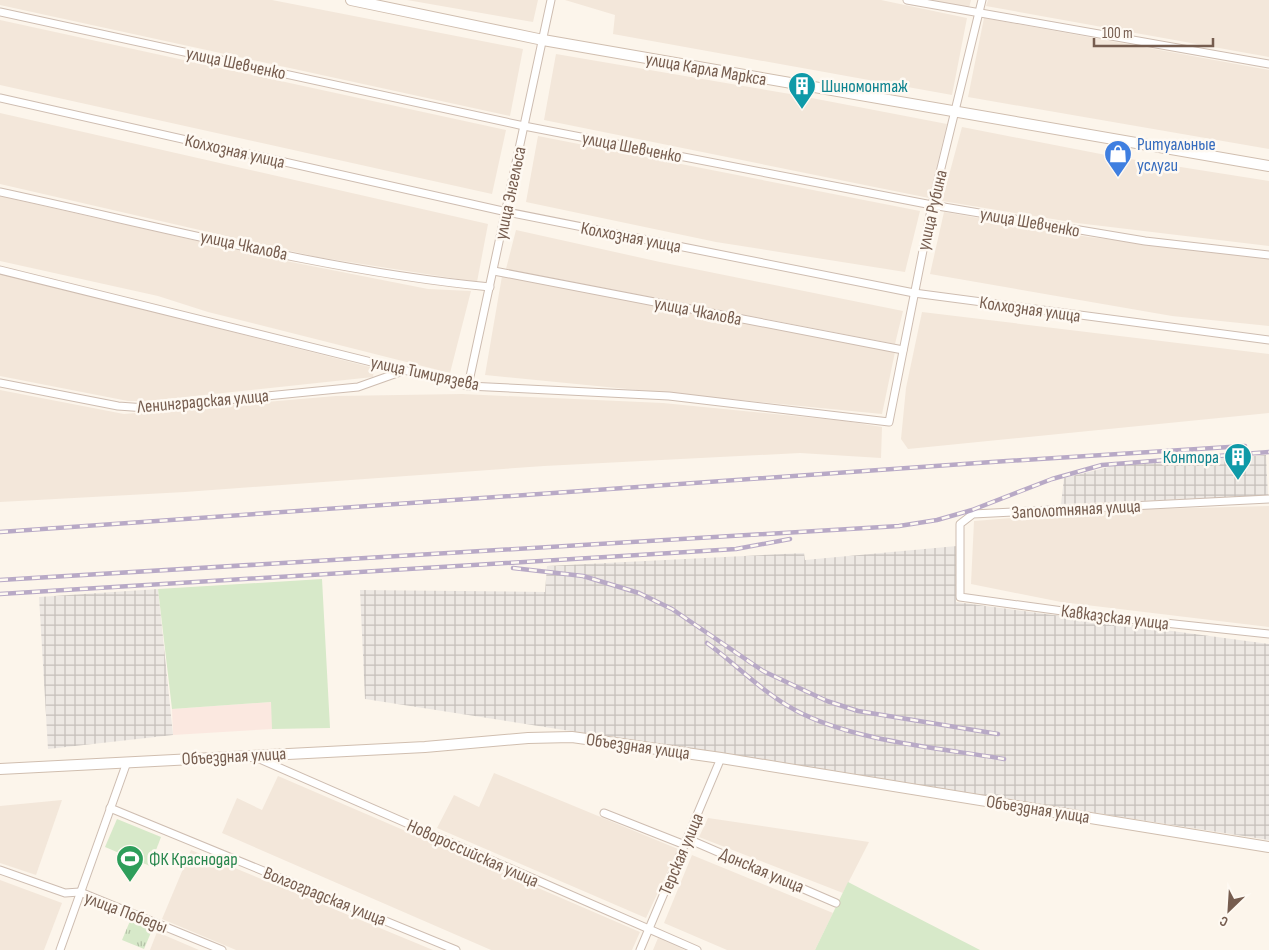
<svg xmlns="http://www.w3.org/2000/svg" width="1269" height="950" font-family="'Sofia Sans Condensed',sans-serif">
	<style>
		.residential { fill: #f3e7da }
		.commercial { fill: #fbe8e0 }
		.industrial { fill: url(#industrial-grid) }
		.grass { fill: #d7e9c9 }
		.park { fill: url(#park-tufts) }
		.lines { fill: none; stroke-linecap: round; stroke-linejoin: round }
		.street-casing { stroke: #cebdb1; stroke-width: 9 }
		.secondary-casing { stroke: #d0beaf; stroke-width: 12 }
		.street { stroke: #fff; stroke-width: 7 }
		.secondary { stroke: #fff; stroke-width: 10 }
		.rail-casing { stroke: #b8a9c6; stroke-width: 4.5 }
		.rail { stroke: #fef9f2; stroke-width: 2.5; stroke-dasharray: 8; stroke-linecap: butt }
		.labels { text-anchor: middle; stroke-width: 5; stroke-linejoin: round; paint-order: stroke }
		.street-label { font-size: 18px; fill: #765d4f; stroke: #fef9f2 }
		.culture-label { font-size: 18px; fill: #0d838f; stroke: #fef9f2; text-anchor: start }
		.shop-label { font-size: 18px; fill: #366cbe; stroke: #fef9f2; text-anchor: start }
		.leisure-label { font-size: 18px; fill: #27864d; stroke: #fef9f2; text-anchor: start }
	</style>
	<defs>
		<pattern id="industrial-grid" width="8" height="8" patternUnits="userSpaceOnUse" patternTransform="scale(1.25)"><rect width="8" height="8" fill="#ede8e3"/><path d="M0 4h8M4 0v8" fill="none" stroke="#c5bfba"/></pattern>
		<pattern id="park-tufts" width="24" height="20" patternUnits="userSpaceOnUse" patternTransform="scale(1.25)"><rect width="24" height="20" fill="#d7e9c9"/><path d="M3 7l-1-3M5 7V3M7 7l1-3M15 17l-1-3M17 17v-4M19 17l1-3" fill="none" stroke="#b3c0a6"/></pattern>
	</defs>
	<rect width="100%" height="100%" fill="#fcf5eb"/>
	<g class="residential">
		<path d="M0 0H272L523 49 510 116 0 5Z"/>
		<path d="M407 0H538L533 22Z"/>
		<path d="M565 0H881L967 18 952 95 613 34 615 15Z"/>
		<path d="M931 0H971L969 8Z"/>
		<path d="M988 0H1269V57L986 6Z"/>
		<path d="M984 18 1269 70V149L968 97Z"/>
		<path d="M0 20 506 130 492 194 0 85Z"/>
		<path d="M556 54 796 95 947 124 929 198 544 120Z"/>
		<path d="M0 113 488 224 477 282 317 257 0 184Z"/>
		<path d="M962 127 1111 156 1269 181V246L1077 223 942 201Z"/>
		<path d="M538 136 920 211 905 272 716 242 526 202Z"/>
		<path d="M0 196 286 261 428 289 471 291 450 373 208 312 158 296 0 261Z"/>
		<path d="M944 212 1089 237 1269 258V326L1172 316 930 274Z"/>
		<path d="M516 230 660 262 903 311 895 344 506 269Z"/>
		<path d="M0 273 374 368 373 377 147 401H128L0 376Z"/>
		<path d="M502 276 895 352 882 414 485 375Z"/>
		<path d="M922 312 1269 354V413L908 449 901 439 906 388Z"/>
		<path d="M0 390 124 414 336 396 462 394 663 403 845 421 882 427 881 458 800 453 544 466 185 492 0 502Z"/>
		<path d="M1269 506V627L1061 602 971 584 974 521 1114 510Z"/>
		<path d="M494 773 678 849 646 918 437 828 454 795 479 807Z"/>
		<path d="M278 776 640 932 632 950H491L222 833 237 798 262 810Z"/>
		<path d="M62 800 36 875 0 863V806Z"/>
		<path d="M708 818 869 842 843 893 699 837Z"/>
		<path d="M191 850 433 950H236L162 919Z"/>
		<path d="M692 855 833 913 815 950H727L664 923Z"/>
		<path d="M0 880 62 903 44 950H0Z"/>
		<path d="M157 932 199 950H150Z"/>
		<path d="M658 938 685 950H653Z"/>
	</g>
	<path class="commercial" d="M272 702V729L173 735 172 709Z"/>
	<g class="industrial">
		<path d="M1266 455 1268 496 1061 504 1064 478 1117 465Z"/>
		<path d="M957 546 956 602 1269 644V840L365 699 360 590 545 592 547 566 804 553 805 560Z"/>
		<path d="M158 589 173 735 48 749 39 597Z"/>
	</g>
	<g class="grass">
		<path d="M322 579 330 728 272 729 271 702 172 709 158 589Z"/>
		<path d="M117 819 161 837 150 866 105 847Z"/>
		<path d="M848 882 980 950H815Z"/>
	</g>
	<path class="park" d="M130 921 152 930 144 949 122 940Z"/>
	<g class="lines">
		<defs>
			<g id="street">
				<path d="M907 0 1269 64"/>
				<path d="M0 12 524 126 932 205 1145 241 1269 255"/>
				<path d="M0 98 507 212 914 293 1269 340"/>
				<path d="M0 192C162 227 325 271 490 287"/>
				<path d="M0 270 468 386 669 396 889 422 932 205 982 0"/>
				<path d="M494 271 903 350"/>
				<path d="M0 383 118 406 146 408 358 387 403 371"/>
				<path d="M468 386 551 0"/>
				<path d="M1269 499 973 514 960 524V597L1099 616 1269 634"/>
				<path d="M255 757 697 950"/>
				<path d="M110 808 456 950"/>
				<path d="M604 813 685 845"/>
				<path d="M688 839 836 903"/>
				<path d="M0 870 65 893 80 892 222 950"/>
				<path d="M60 950 127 762"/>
				<path d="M640 950 721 758"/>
			</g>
			<g id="secondary">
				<path d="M351 0 543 40 1269 166"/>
				<path d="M0 769 425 747 528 738 572 737 721 758 1269 847"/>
			</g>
		</defs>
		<use href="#street" class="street-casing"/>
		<use href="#secondary" class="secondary-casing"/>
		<use href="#street" class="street"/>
		<use href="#secondary" class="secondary"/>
		<defs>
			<g id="rail">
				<path d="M0 532 992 462 1245 446"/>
				<path d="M513 568 583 576 639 593 672 609 763 671 827 701 858 711 998 734"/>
				<path d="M0 580 899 526 937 520 972 510 1052 479 1102 465 1269 452"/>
				<path d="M0 594 736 549 790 539"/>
				<path d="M707 643C737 665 762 692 795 710 852 741 940 748 1004 759"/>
			</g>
		</defs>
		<use href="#rail" class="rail-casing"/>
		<use href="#rail" class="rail"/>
	</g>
	<defs>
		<symbol id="building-pin" viewBox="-11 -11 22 30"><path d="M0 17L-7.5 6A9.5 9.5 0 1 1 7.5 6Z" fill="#0f9aa8" stroke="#fef9f2"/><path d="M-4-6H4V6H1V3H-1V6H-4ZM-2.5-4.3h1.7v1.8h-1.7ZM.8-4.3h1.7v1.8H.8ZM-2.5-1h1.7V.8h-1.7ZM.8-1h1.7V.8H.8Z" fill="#fff"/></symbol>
		<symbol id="shop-pin" viewBox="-11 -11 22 30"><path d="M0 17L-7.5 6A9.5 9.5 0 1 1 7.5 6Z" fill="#3f7fe0" stroke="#fef9f2"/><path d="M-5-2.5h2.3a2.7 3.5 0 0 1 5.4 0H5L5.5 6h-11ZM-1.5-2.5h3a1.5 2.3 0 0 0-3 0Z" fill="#fff"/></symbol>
		<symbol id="stadium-pin" viewBox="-11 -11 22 30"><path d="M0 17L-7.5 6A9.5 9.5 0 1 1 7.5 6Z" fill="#2e9e5b" stroke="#fef9f2"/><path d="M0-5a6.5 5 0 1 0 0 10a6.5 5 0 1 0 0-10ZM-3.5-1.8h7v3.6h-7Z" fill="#fff"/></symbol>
	</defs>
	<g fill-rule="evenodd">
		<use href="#building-pin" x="786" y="70" width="32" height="43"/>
		<use href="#shop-pin" x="1102" y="138" width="32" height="43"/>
		<use href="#building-pin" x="1222" y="441" width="32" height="43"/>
		<use href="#stadium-pin" x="114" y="843" width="32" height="43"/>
	</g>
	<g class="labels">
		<g class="street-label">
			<text transform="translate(236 63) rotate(12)" y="6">улица Шевченко</text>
			<text transform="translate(706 69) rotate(10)" y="6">улица Карла Маркса</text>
			<text transform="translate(632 147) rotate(11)" y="6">улица Шевченко</text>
			<text transform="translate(235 151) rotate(13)" y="6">Колхозная улица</text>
			<text transform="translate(510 193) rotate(-78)" y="6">улица Энгельса</text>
			<text transform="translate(932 210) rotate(-77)" y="6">улица Рубина</text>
			<text transform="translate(1030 222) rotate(10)" y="6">улица Шевченко</text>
			<text transform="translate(631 237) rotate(11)" y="6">Колхозная улица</text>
			<text transform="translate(244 245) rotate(12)" y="6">улица Чкалова</text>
			<text transform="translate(1030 309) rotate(8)" y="6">Колхозная улица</text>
			<text transform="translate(698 311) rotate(11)" y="6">улица Чкалова</text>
			<text transform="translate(425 373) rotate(12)" y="6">улица Тимирязева</text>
			<text transform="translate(203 401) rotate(-5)" y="6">Ленинградская улица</text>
			<text transform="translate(1076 509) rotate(-3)" y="6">Заполотняная улица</text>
			<text transform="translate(1115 617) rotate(7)" y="6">Кавказская улица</text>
			<text transform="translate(638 746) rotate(8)" y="6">Объездная улица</text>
			<text transform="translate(234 756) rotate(-3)" y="6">Объездная улица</text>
			<text transform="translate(1038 809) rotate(9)" y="6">Объездная улица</text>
			<text transform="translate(473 853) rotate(24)" y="6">Новороссийская улица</text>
			<text transform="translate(681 854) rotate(-67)" y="6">Терская улица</text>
			<text transform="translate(762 870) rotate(23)" y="6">Донская улица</text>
			<text transform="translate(325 896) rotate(22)" y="6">Волгоградская улица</text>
			<text transform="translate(126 912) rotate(21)" y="6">улица Победы</text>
		</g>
		<g class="culture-label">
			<text x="821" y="92">Шиномонтаж</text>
			<text x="1219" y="463" text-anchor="end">Контора</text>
		</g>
		<g class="shop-label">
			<text x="1137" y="150">Ритуальные<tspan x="1137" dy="21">услуги</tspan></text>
		</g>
		<g class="leisure-label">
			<text x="149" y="865">ФК Краснодар</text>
		</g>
	</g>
	<g transform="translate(1229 910) rotate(205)" stroke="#fef9f2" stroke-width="4" paint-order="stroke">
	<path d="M0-4L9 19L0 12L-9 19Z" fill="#765d4f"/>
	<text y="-8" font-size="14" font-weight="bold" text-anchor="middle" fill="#765d4f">С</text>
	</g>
	<path d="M1094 38v8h119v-8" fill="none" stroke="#765d4f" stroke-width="2.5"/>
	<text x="1102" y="38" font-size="15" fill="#765d4f" stroke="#fef9f2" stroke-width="4" paint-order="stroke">100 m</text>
</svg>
